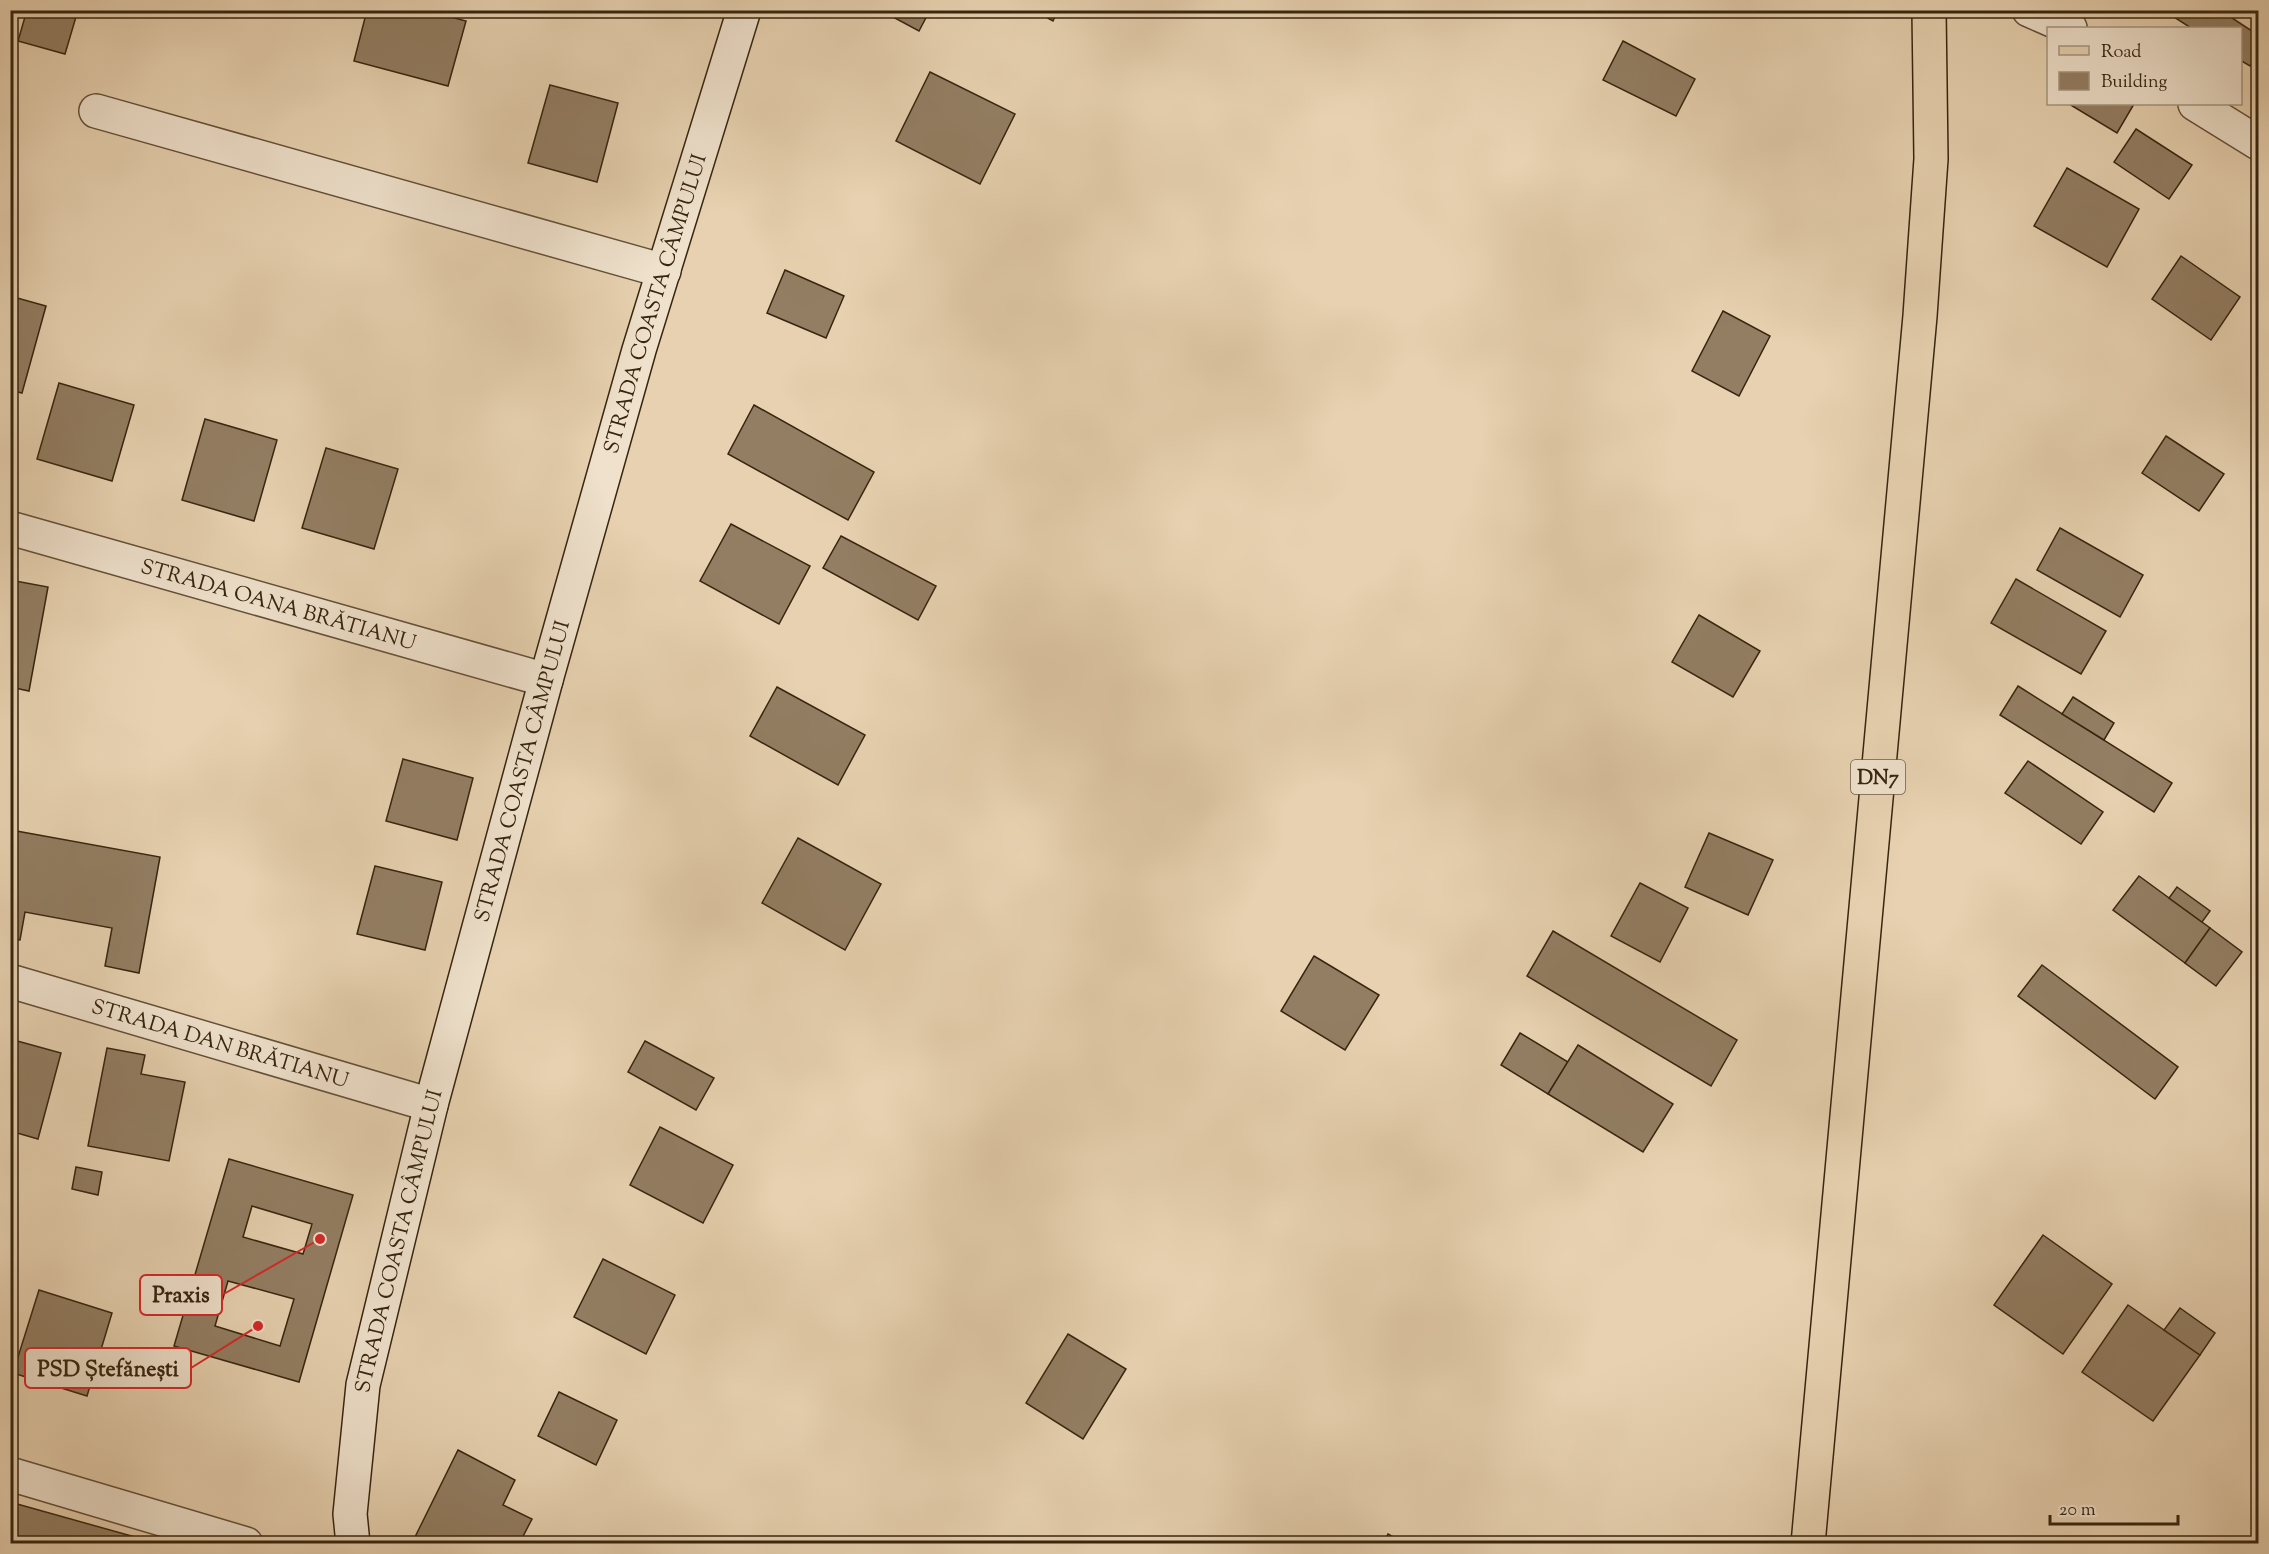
<svg xmlns="http://www.w3.org/2000/svg" width="2269" height="1554" font-family="'Sorts Mill Goudy',serif">
	<style>
		.building { fill: #937e63; stroke: #37250f; stroke-width: 1.5; fill-rule: evenodd }
		.lines { fill: none; stroke-linecap: round; stroke-linejoin: round }
		.street-casing { stroke: #635037; stroke-width: 36 }
		.secondary-casing { stroke: #37250f; stroke-width: 36 }
		.primary-casing { stroke: #37250f; stroke-width: 36 }
		.street { stroke: #efe1cc; stroke-width: 33 }
		.secondary { stroke: #efe1cc; stroke-width: 33 }
		.primary { stroke: #e7d1b0; stroke-width: 33 }
		.labels { text-anchor: middle; stroke-width: 4.5; stroke-linejoin: round; paint-order: stroke }
		.shield { fill: #efe1cc; stroke: #6e5d48; stroke-width: 1.5 }
		.shield-label { font-size: 20px; font-weight: bold; fill: #37250f }
		.street-label { font-size: 21px; fill: #37250f; stroke: #efe1cc }
		.leader { fill: none; stroke: #d62828; stroke-width: 2 }
		.callout-dot { fill: #d62828; stroke: #efe1cc; stroke-width: 2 }
		.callout { fill: #efe1cc; stroke: #d62828; stroke-width: 2 }
		.callout-label { font-size: 22px; text-anchor: middle; font-weight: bold; fill: #37250f }
	</style>
	<rect width="100%" height="100%" fill="#e7d1b0"/>
	<filter id="stains"><feTurbulence type="fractalNoise" baseFrequency=".00333" numOctaves="4"/><feColorMatrix values="0 0 0 0 .2 0 0 0 0 .09 0 0 0 0 .02 0 0 0 .5 -.17"/></filter>
	<radialGradient id="worn" r=".72"><stop offset=".6" stop-color="#630" stop-opacity="0"/><stop offset="1" stop-color="#630" stop-opacity=".3"/></radialGradient>
	<g class="building">
		<path d="M27 10H78L65 54 18 41Z"/>
		<path d="M367 10H425L466 21 448 86 354 61Z"/>
		<path d="M880 10H930L919 31Z"/>
		<path d="M1033 10H1058L1053 21Z"/>
		<path d="M2163 10H2220L2258 35V54L2250 66 2240 60V28H2191Z"/>
		<path d="M1623 41 1695 79 1676 116 1603 80Z"/>
		<path d="M930 72 1015 114 980 184 896 141Z"/>
		<path d="M550 85 618 103 597 182 528 163Z"/>
		<path d="M2069 104H2134L2117 133Z"/>
		<path d="M2136 129 2192 165 2169 199 2114 162Z"/>
		<path d="M2067 168 2139 209 2107 267 2034 226Z"/>
		<path d="M2181 256 2240 297 2211 340 2152 299Z"/>
		<path d="M785 270 844 296 826 338 767 313Z"/>
		<path d="M10 296 46 306 22 393 10 390Z"/>
		<path d="M1723 311 1770 336 1739 396 1692 371Z"/>
		<path d="M59 383 134 405 112 481 37 459Z"/>
		<path d="M754 405 874 472 848 520 728 454Z"/>
		<path d="M205 419 277 440 254 521 182 500Z"/>
		<path d="M2166 436 2224 474 2199 511 2142 473Z"/>
		<path d="M326 448 398 469 374 549 302 528Z"/>
		<path d="M731 524 810 566 779 624 700 581Z"/>
		<path d="M2060 528 2143 575 2120 617 2037 570Z"/>
		<path d="M841 536 936 586 918 620 823 568Z"/>
		<path d="M2016 579 2106 631 2081 674 1991 623Z"/>
		<path d="M10 580 48 587 29 691 10 687Z"/>
		<path d="M1699 615 1760 651 1733 697 1672 662Z"/>
		<path d="M2018 686 2172 783 2154 812 2000 715Z"/>
		<path d="M777 687 865 735 838 785 750 736Z"/>
		<path d="M2073 697 2114 723 2104 740 2062 714Z"/>
		<path d="M403 759 473 778 457 840 386 821Z"/>
		<path d="M2028 761 2103 812 2081 844 2005 793Z"/>
		<path d="M11 830 160 857 139 973 105 966 112 928 25 912 20 940 10 939Z"/>
		<path d="M1709 833 1773 860 1748 915 1685 887Z"/>
		<path d="M798 838 881 884 845 950 762 903Z"/>
		<path d="M375 866 442 882 425 950 357 934Z"/>
		<path d="M2139 876 2210 928 2185 963 2113 910Z"/>
		<path d="M1640 883 1688 908 1660 962 1611 936Z"/>
		<path d="M2177 887 2210 911 2202 922 2169 898Z"/>
		<path d="M2210 928 2242 952 2216 986 2185 963Z"/>
		<path d="M1553 931 1737 1040 1711 1086 1527 976Z"/>
		<path d="M1314 956 1379 995 1345 1050 1281 1011Z"/>
		<path d="M2042 965 2178 1067 2155 1099 2018 996Z"/>
		<path d="M1520 1033 1568 1062 1548 1094 1501 1065Z"/>
		<path d="M10 1039 61 1053 38 1139 10 1131Z"/>
		<path d="M645 1041 714 1078 696 1110 628 1072Z"/>
		<path d="M1578 1045 1673 1104 1643 1152 1548 1094Z"/>
		<path d="M107 1048 145 1055 141 1074 185 1082 169 1161 88 1146Z"/>
		<path d="M660 1127 733 1165 703 1223 630 1185Z"/>
		<path d="M229 1159 353 1195 299 1382 174 1346ZM252 1206 312 1224 303 1254 243 1237ZM228 1281 294 1299 280 1346 215 1326Z"/>
		<path d="M76 1167 102 1172 98 1195 72 1189Z"/>
		<path d="M2043 1235 2112 1284 2063 1354 1994 1305Z"/>
		<path d="M603 1259 675 1295 646 1354 574 1317Z"/>
		<path d="M39 1290 112 1313 87 1396 13 1373Z"/>
		<path d="M2128 1305 2200 1355 2153 1421 2082 1372Z"/>
		<path d="M2180 1308 2215 1333 2200 1355 2164 1330Z"/>
		<path d="M1068 1334 1126 1369 1083 1439 1026 1403Z"/>
		<path d="M559 1392 617 1420 596 1465 538 1436Z"/>
		<path d="M458 1450 515 1480 503 1505 532 1519 519 1544H428L415 1537Z"/>
		<path d="M10 1502 160 1544H10Z"/>
		<path d="M1388 1534 1405 1544H1383Z"/>
	</g>
	<g class="lines">
		<defs>
			<g id="street">
				<path d="M2029 10 2070 28"/>
				<path d="M2195 104 2258 143"/>
				<path d="M96 111 664 271"/>
				<path id="s1" d="M10 528 546 680"/>
				<path id="s2" d="M10 981 431 1105"/>
				<path d="M10 1474 246 1544"/>
			</g>
			<g id="secondary">
				<path id="s3" d="M353 1544 350 1514 363 1385 431 1105 546 680 639 350 744 10"/>
			</g>
			<path id="primary" d="M1808 1544 1920 316 1931 159 1929 10"/>
		</defs>
		<use href="#street" class="street-casing"/>
		<use href="#secondary" class="secondary-casing"/>
		<use href="#primary" class="primary-casing"/>
		<use href="#street" class="street"/>
		<use href="#secondary" class="secondary"/>
		<use href="#primary" class="primary"/>
	</g>
	<g class="labels">
		<rect class="shield" x="1851" y="760" width="54" height="34" rx="4.5"/>
		<g class="shield-label">
			<text x="1878" y="784">DN7</text>
		</g>
		<g class="street-label">
			<text dy="7" stroke="none"><textPath href="#s3" startOffset="1280">STRADA COASTA CÂMPULUI</textPath></text>
			<text dy="7" stroke="none"><textPath href="#s1" startOffset="279">STRADA OANA BRĂTIANU</textPath></text>
			<text dy="7" stroke="none"><textPath href="#s3" startOffset="794">STRADA COASTA CÂMPULUI</textPath></text>
			<text dy="7" stroke="none"><textPath href="#s2" startOffset="219">STRADA DAN BRĂTIANU</textPath></text>
			<text dy="7" stroke="none"><textPath href="#s3" startOffset="308">STRADA COASTA CÂMPULUI</textPath></text>
		</g>
	</g>
	<path class="leader" d="M320 1239L222 1295M258 1326L191 1368"/>
	<g class="callout-dot">
		<circle cx="320" cy="1239" r="6"/>
		<circle cx="258" cy="1326" r="6"/>
	</g>
	<g class="callout">
		<rect x="140" y="1275" width="82" height="40" rx="6"/>
		<rect x="25" y="1348" width="166" height="40" rx="6"/>
	</g>
	<g class="callout-label">
		<text x="181" y="1302">Praxis</text>
		<text x="108" y="1376">PSD Ștefănești</text>
	</g>
	<rect width="2269" height="1554" fill="none" stroke="#e7d1b0" stroke-width="36"/>
	<rect x="12" y="12" width="2245" height="1530" fill="none" stroke="#37250f" stroke-width="3"/>
	<rect x="18" y="18" width="2233" height="1518" fill="none" stroke="#37250f" stroke-width="1.5"/>
	<rect x="2047" y="27" width="195" height="78" fill="#efe1cc" stroke="#a59680" stroke-width="1.5"/>
	<rect x="2059" y="46" width="30" height="9" fill="#e7d1b0" stroke="#a59680" stroke-width="1.5"/>
	<text x="2101" y="57" font-size="18" fill="#37250f">Road</text>
	<rect x="2059" y="72" width="30" height="18" fill="#937e63" stroke="#a59680" stroke-width="1.5"/>
	<text x="2101" y="87" font-size="18" fill="#37250f">Building</text>
	<path d="M2050 1515v9h128v-9" fill="none" stroke="#37250f" stroke-width="3"/>
	<text x="2059" y="1515" font-size="18" fill="#37250f" stroke="#efe1cc" stroke-width="4.5" paint-order="stroke">20 m</text>
	<rect width="100%" height="100%" filter="url(#stains)"/>
	<rect width="100%" height="100%" fill="url(#worn)"/>
</svg>
